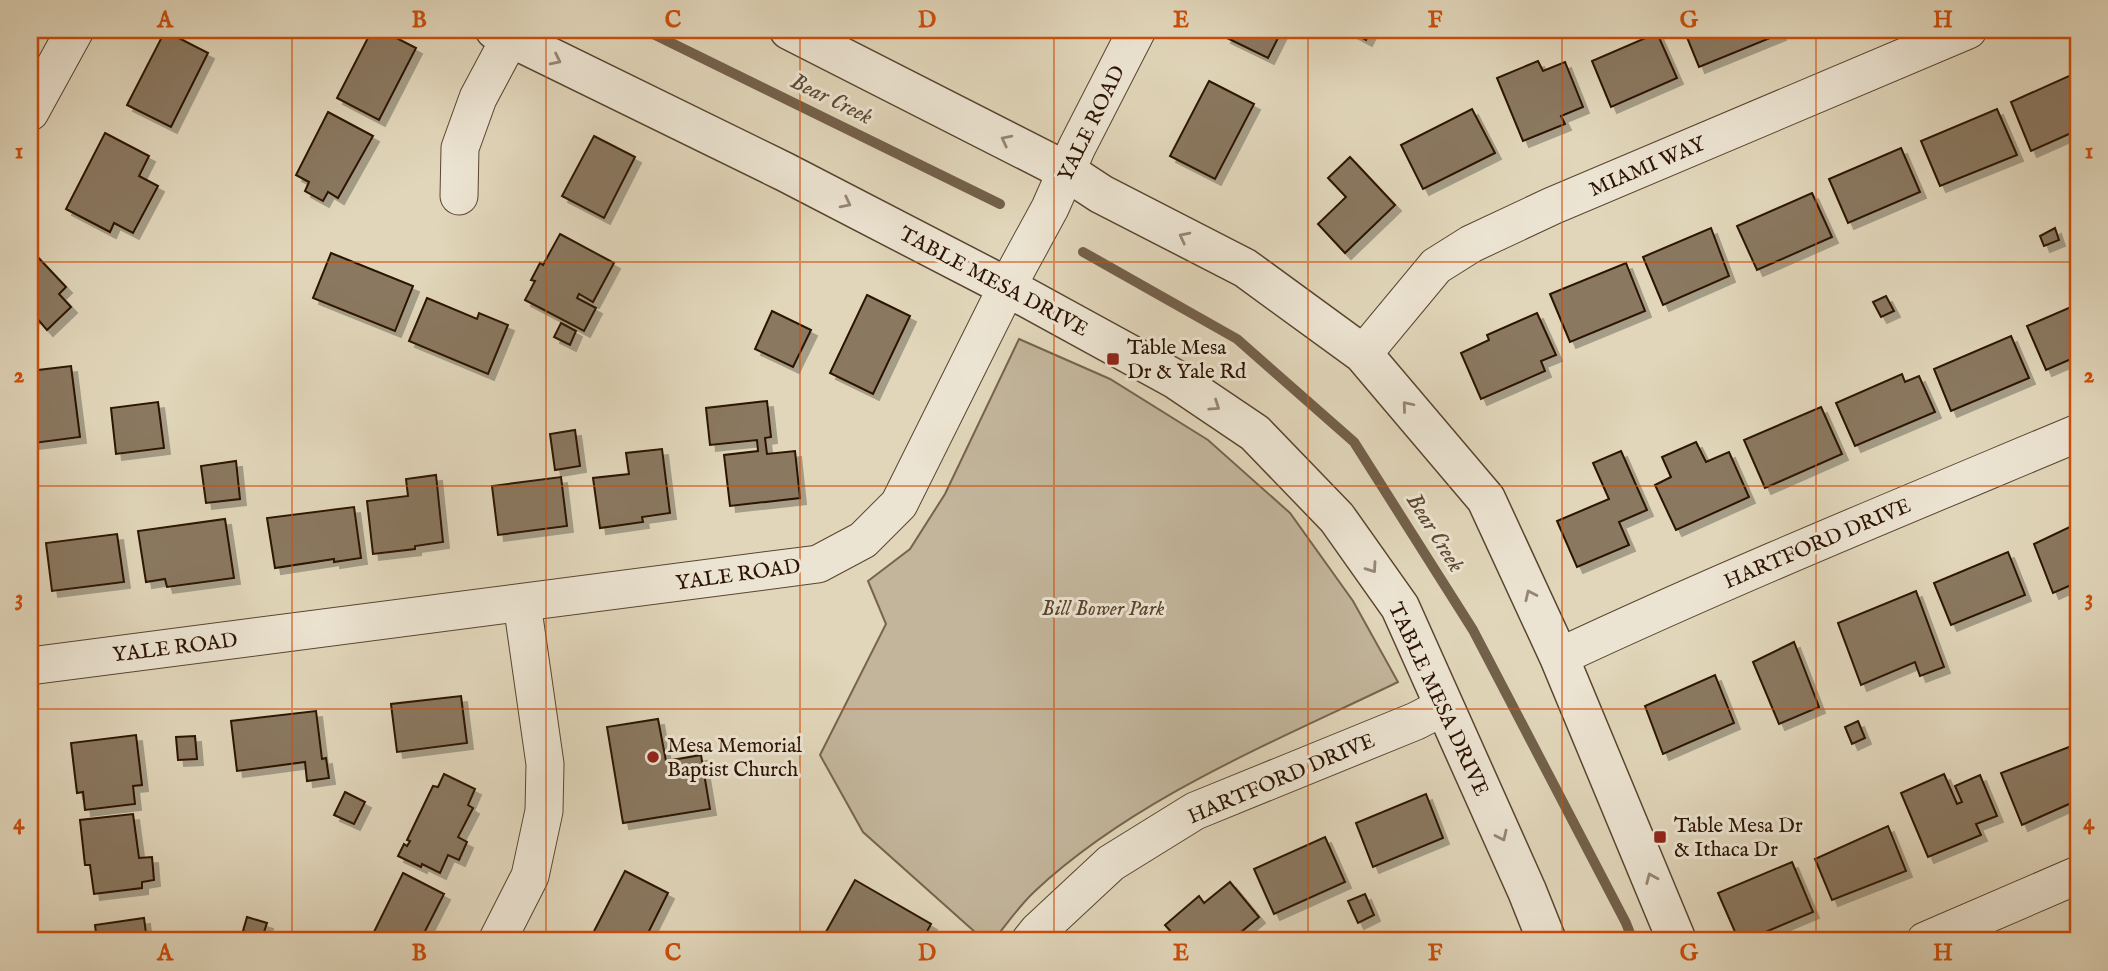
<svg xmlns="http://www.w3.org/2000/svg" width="2108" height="971" font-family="'IM FELL English',serif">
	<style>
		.green { fill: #c2b59b; stroke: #77644e; stroke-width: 2 }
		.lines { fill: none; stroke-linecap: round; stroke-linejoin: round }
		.stream { stroke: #73604a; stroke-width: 10 }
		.building { fill: #8a7861; stroke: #2c1301; stroke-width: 2; filter: url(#shadow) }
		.minor-casing { stroke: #59442f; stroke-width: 39 }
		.tertiary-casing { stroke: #59442f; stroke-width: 41 }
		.minor { stroke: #ece4d2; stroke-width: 37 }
		.tertiary { stroke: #ece4d2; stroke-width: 38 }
		.oneway { stroke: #968674 }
		.grid { fill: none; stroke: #cc4e0a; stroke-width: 2; stroke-opacity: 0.55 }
		.poi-dot { fill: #8f2418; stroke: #ece4d2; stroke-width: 2.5 }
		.labels { text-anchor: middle; stroke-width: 6; stroke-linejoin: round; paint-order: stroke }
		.street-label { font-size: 21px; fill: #2c1301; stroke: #ece4d2 }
		.poi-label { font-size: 21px; fill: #2c1301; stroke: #ece4d2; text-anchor: start }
		.park-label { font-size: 21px; font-style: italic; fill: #59442f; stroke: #ece4d2 }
		.water-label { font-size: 23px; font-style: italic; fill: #5c4732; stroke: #ece4d2 }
		.neatline { fill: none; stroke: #cc4e0a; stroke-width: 2.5 }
		.grid-label { font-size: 23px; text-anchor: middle; font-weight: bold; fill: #cc4e0a }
	</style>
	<defs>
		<filter id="shadow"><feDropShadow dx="6" dy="6" stdDeviation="0" flood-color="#0004"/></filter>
	</defs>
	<rect width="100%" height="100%" fill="#e1d6ba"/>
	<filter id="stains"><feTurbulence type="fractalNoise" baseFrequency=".00286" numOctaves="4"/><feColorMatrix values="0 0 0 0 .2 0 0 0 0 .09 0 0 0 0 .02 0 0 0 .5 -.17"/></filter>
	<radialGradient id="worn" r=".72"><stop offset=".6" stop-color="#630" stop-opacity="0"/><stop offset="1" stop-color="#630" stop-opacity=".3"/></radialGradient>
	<path class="green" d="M1019 339 1110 379 1208 440 1290 513 1353 601 1398 682C1276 741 1134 798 1034 892 1019 906 1006 925 993 941H985L863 832 820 755 886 624 868 581 910 549 945 494Z"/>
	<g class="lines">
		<g class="stream">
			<path d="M645 30 1000 204"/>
			<path d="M1083 252 1237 339 1354 442 1473 630 1626 923 1633 941"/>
		</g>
	</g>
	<g class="building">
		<path d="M372 30H381L416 48 379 120 337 98Z"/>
		<path d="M1229 30H1282L1268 58 1225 37Z"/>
		<path d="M1353 30H1371L1366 40 1351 32Z"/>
		<path d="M1684 30H1778L1780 34 1699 67Z"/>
		<path d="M165 31 208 53 171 127 127 105Z"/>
		<path d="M1657 33 1677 78 1611 107 1592 61Z"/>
		<path d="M1538 61 1543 71 1565 62 1583 107 1561 116 1565 124 1523 141 1497 78Z"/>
		<path d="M2078 72V130L2031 151 2011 102Z"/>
		<path d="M1209 81 1254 104 1215 179 1170 156Z"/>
		<path d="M1472 109 1495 153 1423 189 1401 145Z"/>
		<path d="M1997 109 2017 155 1940 186 1921 141Z"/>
		<path d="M328 112 373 136 338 198 328 192 323 201 305 191 309 182 296 175Z"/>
		<path d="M105 133 149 156 139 176 158 186 133 233 114 223 110 232 66 209Z"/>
		<path d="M594 136 635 157 604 218 562 196Z"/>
		<path d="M1901 148 1920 192 1848 223 1829 179Z"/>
		<path d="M1350 157 1395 205 1345 253 1318 224 1346 197 1328 178Z"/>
		<path d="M1812 193 1832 237 1757 270 1737 226Z"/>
		<path d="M1711 228 1729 276 1663 305 1643 257Z"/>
		<path d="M2055 228 2059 240 2044 246 2040 236Z"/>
		<path d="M560 234 614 263 593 302 579 294 577 298 596 308 584 331 525 300 535 281 531 280 540 263 543 265Z"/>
		<path d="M32 251 66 287 59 294 71 307 47 330 35 316 30 321V254Z"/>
		<path d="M331 253 413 286 395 331 313 298Z"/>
		<path d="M1626 263 1645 311 1570 342 1550 294Z"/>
		<path d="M867 295 910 316 873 394 830 373Z"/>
		<path d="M1886 296 1894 311 1881 317 1873 302Z"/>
		<path d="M427 298 477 319 479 313 508 325 488 374 409 341Z"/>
		<path d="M2078 304V356L2046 370 2027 326Z"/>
		<path d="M772 311 811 330 793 367 755 349Z"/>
		<path d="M1537 313 1556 355 1541 361 1545 371 1481 399 1461 353 1489 340 1487 335Z"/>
		<path d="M561 323 576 331 570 345 554 337Z"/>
		<path d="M2011 336 2029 378 1951 411 1934 369Z"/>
		<path d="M71 366 80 437 34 443 30 408V371Z"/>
		<path d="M1902 374 1905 382 1919 376 1935 412 1855 446 1836 403Z"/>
		<path d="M767 401 771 437 765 438 767 454 795 451 800 498 730 506 724 455 758 451 757 440 710 445 706 408Z"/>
		<path d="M158 402 164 448 116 454 111 408Z"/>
		<path d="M1821 407 1842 454 1765 488 1744 440Z"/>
		<path d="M575 430 580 466 555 470 550 434Z"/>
		<path d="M1696 442 1706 462 1729 452 1749 497 1676 530 1655 485 1671 477 1662 457Z"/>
		<path d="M662 449 670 513 642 517 643 522 600 528 593 478 629 474 626 453Z"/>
		<path d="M1621 451 1647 510 1619 522 1629 545 1577 567 1557 521 1609 499 1593 463Z"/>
		<path d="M236 461 240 499 206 503 201 466Z"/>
		<path d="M436 475 443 542 415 546V549L373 554 367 501 408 496 406 479Z"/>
		<path d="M561 477 567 526 498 535 492 486Z"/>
		<path d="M354 507 361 558 334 562V559L275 568 267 518Z"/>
		<path d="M225 519 234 578 167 587 165 579 146 582 138 531Z"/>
		<path d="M2078 523V582L2053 593 2034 544Z"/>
		<path d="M117 534 124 582 52 591 46 543Z"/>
		<path d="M2008 552 2025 595 1951 625 1934 583Z"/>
		<path d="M1916 591 1944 667 1920 676 1915 662 1861 685 1838 623Z"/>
		<path d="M1794 642 1819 707 1779 724 1753 662Z"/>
		<path d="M1715 675 1734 723 1663 754 1645 706Z"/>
		<path d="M461 696 467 743 397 752 391 704Z"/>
		<path d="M316 711 322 759 326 758 329 778 307 781 305 762 237 771 231 721Z"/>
		<path d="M658 719 666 761 701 755 710 809 623 823 607 727Z"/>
		<path d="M1858 721 1865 738 1852 744 1845 727Z"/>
		<path d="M136 735 142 785 133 786 135 804 85 810 83 792 77 793 71 743Z"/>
		<path d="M195 736 197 759 178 760 176 737Z"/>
		<path d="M2077 744 2078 800 2022 825 2001 773Z"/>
		<path d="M444 774 475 789 468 805 473 808 458 837 467 842 459 860 448 855 440 873 422 864 421 867 398 856 404 844 407 846 410 841 407 840 433 786 438 787Z"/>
		<path d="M1944 774 1957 804 1962 802 1955 786 1980 775 1997 816 1976 824 1981 835 1928 857 1901 793Z"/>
		<path d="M345 792 365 802 354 824 334 815Z"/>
		<path d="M1426 794 1443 838 1373 867 1356 823Z"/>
		<path d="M133 814 139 858 152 857 154 880 142 882V888L94 894 90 865H85L80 820Z"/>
		<path d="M1888 826 1906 871 1832 900 1815 859Z"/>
		<path d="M1325 837 1345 882 1274 914 1254 869Z"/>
		<path d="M1792 862 1813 912 1744 941H1739L1718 893Z"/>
		<path d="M625 871 668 893 644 941H589Z"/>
		<path d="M403 873 444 894 420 941H378L371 938Z"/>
		<path d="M855 880 931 924 922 941H825L822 939Z"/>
		<path d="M1230 882 1259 917 1240 933 1246 941H1179L1165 925 1199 896 1204 903Z"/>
		<path d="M1365 894 1374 915 1358 923 1348 901Z"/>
		<path d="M247 917 267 923 262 938 243 931Z"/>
		<path d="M144 918 147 941H97L95 925Z"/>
	</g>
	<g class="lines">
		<defs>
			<g id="minor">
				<path d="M30 112 75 30"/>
				<path d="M459 196 460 148 478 98 510 38"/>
				<path d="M1363 354 1436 266 1471 244 1552 206 1968 30"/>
				<path d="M1559 657C1730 577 1904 506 2078 433"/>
				<path d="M30 666 818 564 863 540 899 504 1007 287 1050 208 1077 147 1137 30"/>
				<path d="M497 941 530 876 544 811 545 764 522 603"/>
				<path d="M1030 941 1038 931 1111 863 1195 811 1416 721 1443 707"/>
				<path d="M1925 941 2078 875"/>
			</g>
			<g id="tertiary">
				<path d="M495 30 785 172 1007 287 1175 379 1255 433 1337 518 1400 607 1527 891 1547 941"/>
				<path d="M789 30 1066 171 1101 194 1245 268 1363 354 1486 499 1559 657 1677 941"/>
			</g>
		</defs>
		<use href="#minor" class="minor-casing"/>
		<use href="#tertiary" class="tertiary-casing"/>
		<use href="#minor" class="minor"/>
		<use href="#tertiary" class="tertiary"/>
	</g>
	<defs><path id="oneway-chevron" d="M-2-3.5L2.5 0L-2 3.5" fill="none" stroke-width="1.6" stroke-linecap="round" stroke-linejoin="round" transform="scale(1.75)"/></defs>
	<g class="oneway">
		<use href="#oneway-chevron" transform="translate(556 60) rotate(26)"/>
		<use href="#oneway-chevron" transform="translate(1006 140) rotate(-153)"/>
		<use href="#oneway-chevron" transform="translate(846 203) rotate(27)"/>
		<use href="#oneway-chevron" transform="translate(1184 237) rotate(-153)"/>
		<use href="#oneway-chevron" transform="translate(1215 406) rotate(34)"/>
		<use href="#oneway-chevron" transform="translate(1407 406) rotate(-130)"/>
		<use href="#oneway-chevron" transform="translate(1372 568) rotate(55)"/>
		<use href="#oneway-chevron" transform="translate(1530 595) rotate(-115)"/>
		<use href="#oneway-chevron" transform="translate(1502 836) rotate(65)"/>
		<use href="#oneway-chevron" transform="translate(1651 878) rotate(-113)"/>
	</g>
	<path class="grid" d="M292 30V941M546 30V941M800 30V941M1054 30V941M1308 30V941M1562 30V941M1816 30V941M30 262H2078M30 486H2078M30 709H2078"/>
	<g class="poi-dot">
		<rect x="1106" y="352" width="14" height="14" rx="3.5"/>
		<circle cx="653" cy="757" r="7"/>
		<rect x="1653" y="830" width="14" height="14" rx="3.5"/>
	</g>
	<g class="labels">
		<g class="street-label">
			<text transform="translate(1091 123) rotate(-64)" y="7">YALE ROAD</text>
			<text transform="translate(1647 166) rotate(-23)" y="7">MIAMI WAY</text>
			<text transform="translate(994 281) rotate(28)" y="7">TABLE MESA DRIVE</text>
			<text transform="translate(1817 543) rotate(-23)" y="7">HARTFORD DRIVE</text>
			<text transform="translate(738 574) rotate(-8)" y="7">YALE ROAD</text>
			<text transform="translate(175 647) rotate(-7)" y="7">YALE ROAD</text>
			<text transform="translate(1439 699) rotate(65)" y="7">TABLE MESA DRIVE</text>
			<text transform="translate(1281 778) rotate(-23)" y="7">HARTFORD DRIVE</text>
		</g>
		<g class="poi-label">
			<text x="1127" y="354">Table Mesa<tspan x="1127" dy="24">Dr &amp; Yale Rd</tspan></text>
			<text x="667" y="752">Mesa Memorial<tspan x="667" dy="24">Baptist Church</tspan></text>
			<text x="1674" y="832">Table Mesa Dr<tspan x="1674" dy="24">&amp; Ithaca Dr</tspan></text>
		</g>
		<g class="park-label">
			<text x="1103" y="615">Bill Bower Park</text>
		</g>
		<g class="water-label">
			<text transform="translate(832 98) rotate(26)" y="8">Bear Creek</text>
			<text transform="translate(1436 532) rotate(58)" y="8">Bear Creek</text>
		</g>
	</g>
	<rect width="2108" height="971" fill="none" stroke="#e1d6ba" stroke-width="77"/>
	<rect x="38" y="38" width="2032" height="894" class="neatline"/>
	<g class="grid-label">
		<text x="165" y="27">A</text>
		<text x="419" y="27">B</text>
		<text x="673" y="27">C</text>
		<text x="927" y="27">D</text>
		<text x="1181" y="27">E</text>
		<text x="1435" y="27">F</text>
		<text x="1689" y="27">G</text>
		<text x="1943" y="27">H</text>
		<text x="19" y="158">1</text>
		<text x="2089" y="158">1</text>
		<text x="19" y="382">2</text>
		<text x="2089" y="382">2</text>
		<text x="19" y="605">3</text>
		<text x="2089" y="605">3</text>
		<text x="19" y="829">4</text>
		<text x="2089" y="829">4</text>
		<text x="165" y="960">A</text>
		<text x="419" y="960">B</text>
		<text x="673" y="960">C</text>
		<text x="927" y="960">D</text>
		<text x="1181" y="960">E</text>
		<text x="1435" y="960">F</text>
		<text x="1689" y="960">G</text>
		<text x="1943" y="960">H</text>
	</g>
	<rect width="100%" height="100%" filter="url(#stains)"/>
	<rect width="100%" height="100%" fill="url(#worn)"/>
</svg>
